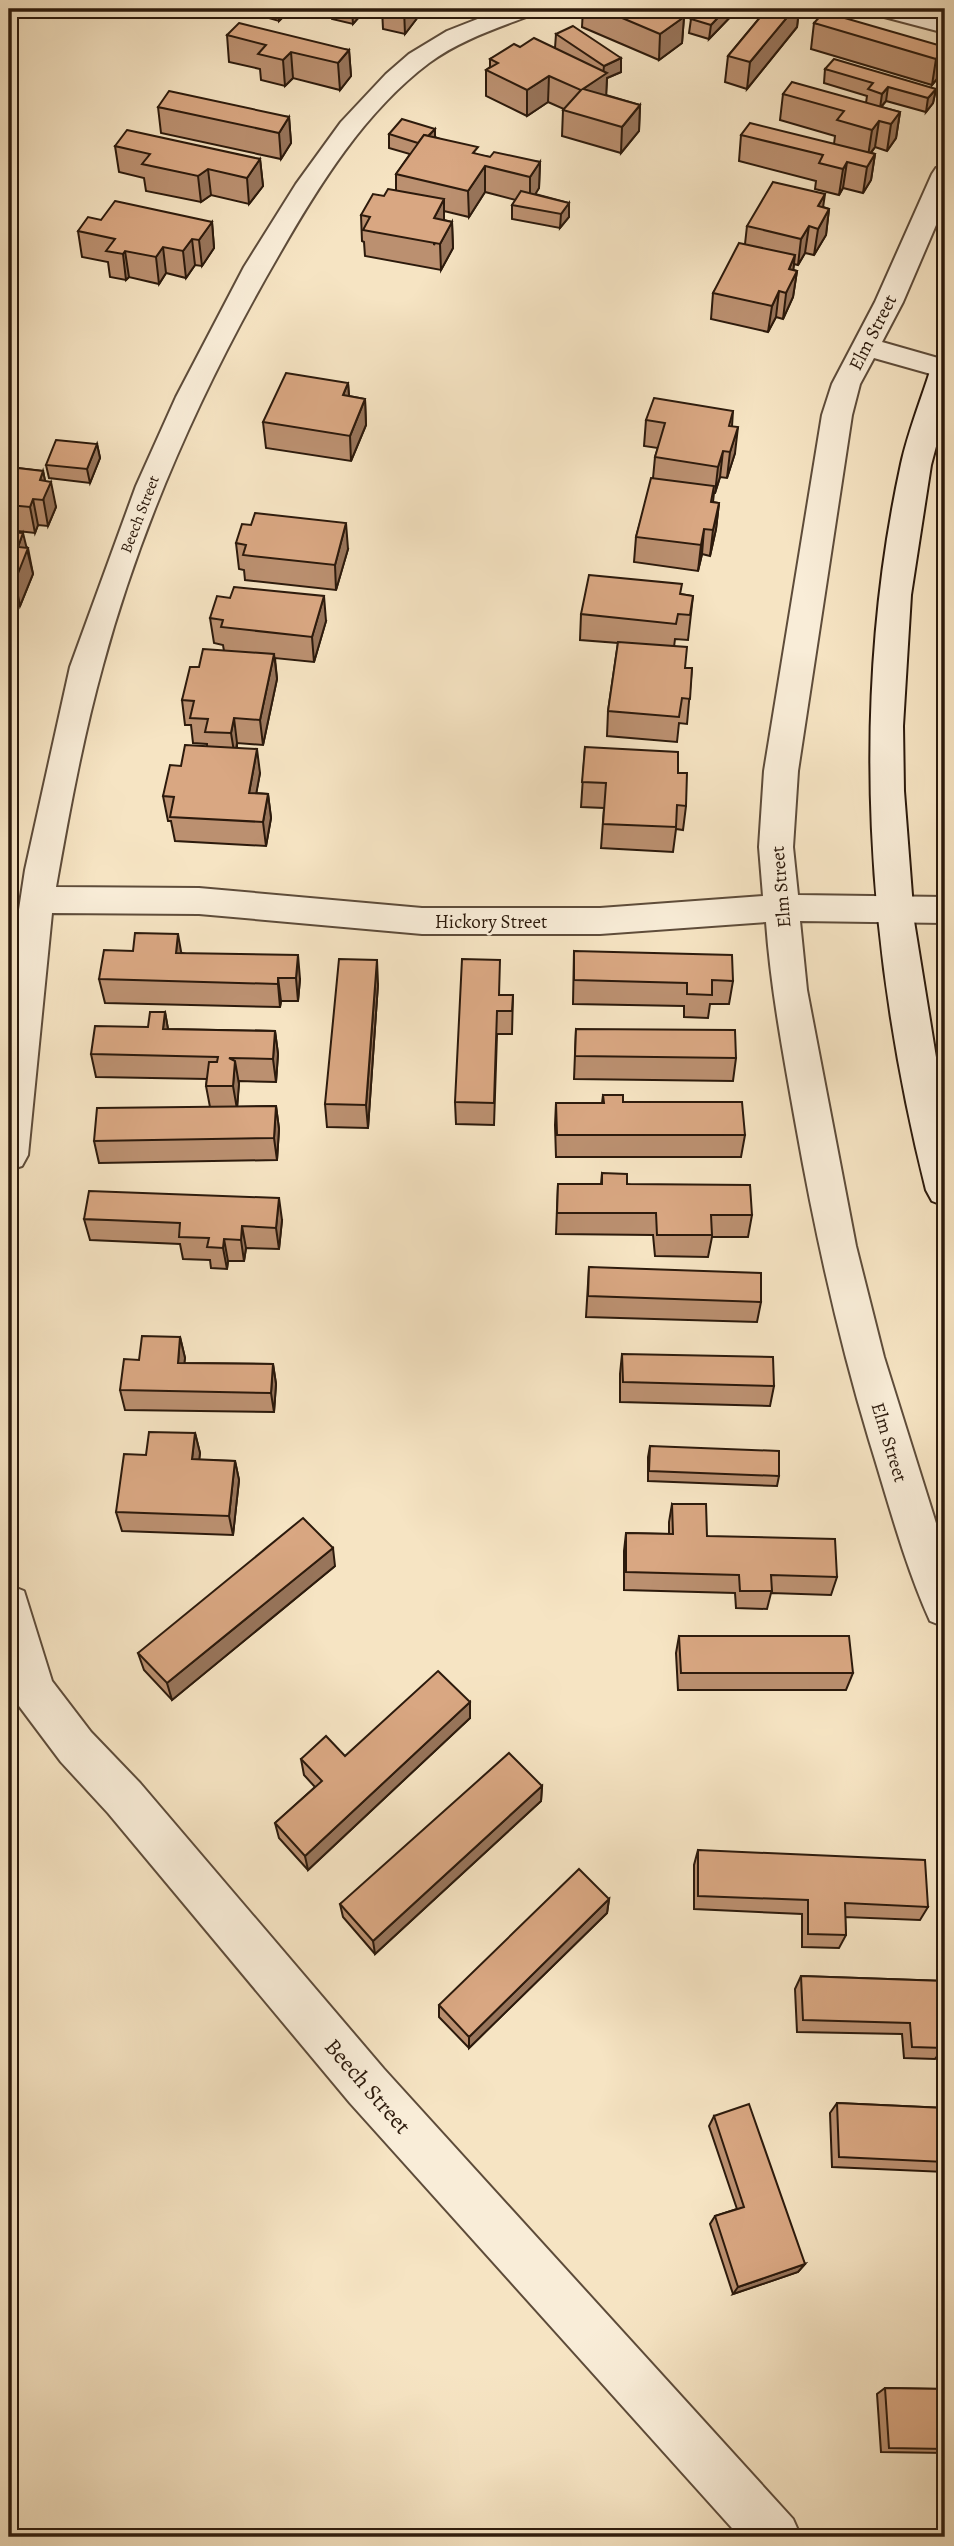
<svg xmlns="http://www.w3.org/2000/svg" width="954" height="2546" font-family="Alegreya,serif">
	<style>
		.lines { fill: none; stroke-linecap: round; stroke-linejoin: round }
		.street-casing { stroke: #5e4c3a; stroke-width: 4 }
		.secondary-casing { stroke: #2c1a0c; stroke-width: 4 }
		.street { fill: #f9edd8; fill-rule: evenodd }
		.secondary { fill: #f9edd8; fill-rule: evenodd }
		.wall { fill: #bb9070; stroke: #2c1a0c; stroke-width: 2 }
		.shaded-wall { fill: #98755b; stroke: #2c1a0c; stroke-width: 2 }
		.building { fill: #d9a782; stroke: #2c1a0c; stroke-width: 2 }
		.labels { text-anchor: middle; stroke-width: 5; stroke-linejoin: round; paint-order: stroke }
		.far-street-label { font-size: 16px; fill: #2c1a0c; stroke: #f9edd8 }
		.street-label { font-size: 19px; fill: #2c1a0c; stroke: #f9edd8 }
		.near-street-label { font-size: 23px; fill: #2c1a0c; stroke: #f9edd8 }
	</style>
	<rect width="100%" height="100%" fill="#f6e4c3"/>
	<filter id="stains"><feTurbulence type="fractalNoise" baseFrequency=".00286" numOctaves="4"/><feColorMatrix values="0 0 0 0 .2 0 0 0 0 .09 0 0 0 0 .02 0 0 0 .5 -.17"/></filter>
	<radialGradient id="worn" r=".72"><stop offset=".6" stop-color="#630" stop-opacity="0"/><stop offset="1" stop-color="#630" stop-opacity=".3"/></radialGradient>
	<g class="lines">
		<defs>
			<g id="street">
				<path d="M503 9H537L534 14C498 28 460 40 429 63 365 111 319 185 280 253 205 382 142 521 103 665 83 737 69 813 56 887L199 888 422 908H600L763 896 759 847 764 771 822 415 832 384 875 302 932 174 936 168 945 166V204L903 302 882 342 945 360V378L874 358 860 384 852 415 798 771 793 847 798 895 945 897V923L800 921 807 990 856 1246 884 1357 945 1552V1627L930 1621C904 1563 888 1501 869 1440 838 1337 815 1233 796 1126 784 1058 771 991 766 922L600 934H422L199 914 52 913 28 1155 22 1166 9 1170V975L25 870 70 667 136 486 176 397 244 267 296 184 341 122 386 74 409 54 447 31Z"/>
				<path d="M870 9H909L945 18V33L873 14Z"/>
				<path d="M9 1585 24 1591 52 1681 91 1732 140 1783 384 2069 793 2519 801 2537H740L350 2103 108 1813 61 1762 19 1706 9 1681Z"/>
			</g>
			<path id="secondary" d="M945 359V413L931 465 911 595 903 726 904 791 914 921 945 1113V1206L932 1201 926 1190C867 955 849 703 901 464 908 432 921 400 931 368L935 362Z"/>
		</defs>
		<use href="#street" class="street-casing"/>
		<use href="#secondary" class="secondary-casing"/>
		<use href="#street" class="street"/>
		<use href="#secondary" class="secondary"/>
	</g>
	<g class="wall">
		<path d="M257 9H291L279 21 258 15Z"/>
		<path d="M331 9H366L353 24 332 19Z"/>
		<path d="M382 9H424L405 34 383 29Z"/>
		<path d="M583 9H665L684 17 682 43 659 60 582 27Z"/>
		<path d="M700 9H738L709 39 689 33 691 19Z"/>
		<path d="M767 9H799L797 27 747 89 725 82 728 56Z"/>
		<path d="M814 23 945 47 941 74 932 85 811 49Z"/>
		<path d="M556 34 621 58V72L607 78 606 95 640 105 639 131 621 153 562 136 563 110 564 109 548 102 527 116 486 96V70L490 67V59L520 47 555 48Z"/>
		<path d="M227 35 349 50 351 76 340 90 293 78 285 86 261 80 260 69 229 62Z"/>
		<path d="M825 69 936 89 933 103 926 112 886 101 881 107 900 112 896 138 887 151 875 147 871 153 875 154 871 180 863 193 843 188 839 195 815 189 816 181 739 161 741 135 834 144 835 136 780 120 783 94 866 103 867 96 824 83Z"/>
		<path d="M158 107 289 117 291 143 281 159 161 133Z"/>
		<path d="M435 129V137L478 155 490 157 540 162 539 188 535 194 569 203V217L560 228 512 219V205L516 200 485 192 469 217 444 211V220L452 222 453 248 441 270 365 256 364 242 362 241 361 215 384 196 396 190V174L410 154 389 148V134Z"/>
		<path d="M115 146 260 159 263 186 249 204 211 195 201 202 146 191 144 178 119 172Z"/>
		<path d="M823 207 829 209 826 235 814 255 805 253 798 265 794 264 793 270 797 271 793 297 783 319 776 317 768 332 711 319 713 293 745 244 747 226Z"/>
		<path d="M101 220 212 222 214 248 202 266 195 265 186 278 166 273 159 284 129 277 126 280 110 277 108 262 82 257 78 231Z"/>
		<path d="M348 383 349 396 365 399 366 425 351 461 266 448 263 422Z"/>
		<path d="M733 411 732 426 735 453 727 478 720 477 715 493H714L713 502 719 503 716 529 710 556 702 554 698 571 634 562 636 537 653 478 655 457 658 448 644 446 646 420Z"/>
		<path d="M97 444 100 458 90 483 49 478 46 465Z"/>
		<path d="M9 467 43 471 45 481 56 507 48 526 38 525 35 533 9 530Z"/>
		<path d="M9 532 28 548 33 574 20 606H11L9 612Z"/>
		<path d="M236 543 348 549 336 590 245 580 244 570 239 569Z"/>
		<path d="M681 594 693 596 688 640 675 639 674 647 685 668H692L687 724 679 723 677 742 607 736 608 711 618 643 580 640 581 614Z"/>
		<path d="M210 618 326 621 314 662 275 658 277 679 263 745 237 743V748L260 773 256 793 268 794 271 818 266 846 175 841 171 821H168L163 796 181 766 207 746V744L193 743 191 725H185L182 700 199 667 224 651 223 645 214 643Z"/>
		<path d="M585 747 678 773 686 806 683 830 676 829 673 852 601 848 604 808 581 807Z"/>
		<path d="M574 951 733 981 729 1004H710L708 1018 684 1017V1006L573 1004Z"/>
		<path d="M182 953 300 979 298 1001H281L280 1007 105 1003 99 979Z"/>
		<path d="M378 984 368 1128 327 1127 325 1104Z"/>
		<path d="M499 995H513L512 1034H497L494 1125 456 1124 455 1102Z"/>
		<path d="M165 1012 168 1029 275 1031 278 1054 276 1082 239 1081 237 1107 276 1106 279 1129 277 1160 99 1163 94 1141 210 1107 206 1086 207 1079 96 1077 91 1054 148 1027Z"/>
		<path d="M576 1029 736 1058 733 1081 574 1079Z"/>
		<path d="M603 1095 623 1102 745 1135 741 1157H556L555 1125 556 1103H602Z"/>
		<path d="M602 1173 627 1184 752 1215 748 1237H712L708 1257 655 1256 653 1235 556 1234 558 1184H601Z"/>
		<path d="M84 1219 282 1220 279 1249 246 1248 244 1261H228L227 1269 211 1268 210 1260 183 1259 180 1244 90 1240Z"/>
		<path d="M589 1267 761 1302 757 1322 586 1317Z"/>
		<path d="M180 1337 185 1358 184 1363 273 1364 276 1384 274 1412 125 1410 120 1390 139 1360Z"/>
		<path d="M622 1354 774 1386 770 1406 620 1402V1374Z"/>
		<path d="M195 1433 200 1453 199 1460 235 1461 239 1480 233 1535 122 1531 116 1512 146 1455Z"/>
		<path d="M650 1446 779 1476 777 1486 648 1481V1457Z"/>
		<path d="M672 1504 707 1536 837 1577 831 1595 771 1593 767 1609 736 1608 735 1593 624 1590V1551L626 1533 669 1534V1522Z"/>
		<path d="M335 1566 172 1700 144 1670 138 1653Z"/>
		<path d="M679 1636 853 1673 846 1690H678L676 1653Z"/>
		<path d="M470 1702V1718L308 1870 279 1838 275 1823 315 1787 304 1775 301 1759 345 1756Z"/>
		<path d="M542 1786 541 1801 375 1954 343 1917 340 1904Z"/>
		<path d="M698 1850 928 1907 920 1920 845 1917 846 1935 839 1948 802 1947V1914L694 1909V1865Z"/>
		<path d="M609 1899 607 1913 469 2048 439 2017V2005Z"/>
		<path d="M801 1976 945 1981V2034L942 2033 944 2048 935 2059 904 2058 902 2034 797 2032 795 1989Z"/>
		<path d="M837 2103 945 2108V2172L832 2167 830 2113Z"/>
		<path d="M714 2116 805 2264 798 2272 733 2294 710 2224 715 2216 737 2209 709 2126Z"/>
		<path d="M885 2388 945 2389V2453L881 2452 877 2394Z"/>
	</g>
	<g class="shaded-wall">
		<path d="M279 9H291L279 21Z"/>
		<path d="M354 9H366L353 24 352 10Z"/>
		<path d="M404 9H424L405 34Z"/>
		<path d="M726 9H738L709 39 711 25Z"/>
		<path d="M794 9H799L797 27 747 89 750 62Z"/>
		<path d="M684 17 682 43 659 60 660 34Z"/>
		<path d="M945 48 941 74 932 85 936 59Z"/>
		<path d="M349 50 351 76 340 90 338 63Z"/>
		<path d="M291 52 293 78 285 86 283 60Z"/>
		<path d="M621 58V72L607 78 606 99 583 89 603 75 604 66Z"/>
		<path d="M549 76 548 102 527 116V90Z"/>
		<path d="M888 87 886 101 880 108 882 94Z"/>
		<path d="M936 89 933 103 926 112 928 98Z"/>
		<path d="M640 105 639 131 621 153 622 127Z"/>
		<path d="M900 112 896 138 887 151 891 124Z"/>
		<path d="M289 117 291 143 281 159 279 133Z"/>
		<path d="M879 121 875 147 868 156 872 130Z"/>
		<path d="M435 129V143L421 144Z"/>
		<path d="M875 154 871 180 863 193 867 167Z"/>
		<path d="M260 159 263 186 249 204 247 178Z"/>
		<path d="M540 162 539 188 530 203V177Z"/>
		<path d="M847 162 843 188 839 195 843 169Z"/>
		<path d="M485 166V192L469 217 468 191Z"/>
		<path d="M208 169 211 195 201 202 198 176Z"/>
		<path d="M825 194 821 221 818 206Z"/>
		<path d="M444 199V226L434 245V218Z"/>
		<path d="M569 203V217L560 228 561 214Z"/>
		<path d="M829 209 826 235 814 255 818 229Z"/>
		<path d="M212 222 214 248 202 266 199 240Z"/>
		<path d="M452 222 453 248 441 270 440 244Z"/>
		<path d="M809 226 805 253 798 265 801 239Z"/>
		<path d="M192 239 195 265 186 278 183 251Z"/>
		<path d="M163 247 166 273 159 284 156 257Z"/>
		<path d="M125 251 129 277 126 280 123 254Z"/>
		<path d="M795 255 792 281 797 271 793 297 783 319 789 269Z"/>
		<path d="M779 291 776 317 768 332 772 306Z"/>
		<path d="M348 383 350 409 343 395Z"/>
		<path d="M365 399 366 425 351 461 350 436Z"/>
		<path d="M738 427 735 453 727 478 730 452Z"/>
		<path d="M97 444 100 458 90 483 87 469Z"/>
		<path d="M723 451 720 477 715 493 718 467Z"/>
		<path d="M43 471 47 490 51 482 56 507 48 526 40 480Z"/>
		<path d="M33 499 38 525 35 533 30 507Z"/>
		<path d="M719 503 716 529 710 556 713 530Z"/>
		<path d="M346 523 348 549 336 590 335 565Z"/>
		<path d="M704 529 702 554 698 571 701 545Z"/>
		<path d="M23 533 33 574 20 606 15 581 18 547Z"/>
		<path d="M9 596 11 606 9 612Z"/>
		<path d="M324 596 326 621 314 662 312 637Z"/>
		<path d="M274 654 277 679 263 745 260 720Z"/>
		<path d="M234 718 237 743 235 758 231 733Z"/>
		<path d="M257 749 260 773 252 817 249 793Z"/>
		<path d="M268 794 271 818 266 846 263 822Z"/>
		<path d="M178 934 182 957 176 953Z"/>
		<path d="M298 955 300 979 298 1001 296 978Z"/>
		<path d="M377 960 378 984 368 1128 366 1105Z"/>
		<path d="M278 978 281 1001 280 1007 278 984Z"/>
		<path d="M165 1012 169 1035 163 1029Z"/>
		<path d="M275 1031 278 1054 276 1082 273 1059Z"/>
		<path d="M235 1061 239 1084 237 1109 233 1086Z"/>
		<path d="M276 1106 279 1129 277 1160 274 1138Z"/>
		<path d="M279 1198 282 1220 279 1249 276 1228Z"/>
		<path d="M242 1226 246 1248 244 1261 241 1240Z"/>
		<path d="M224 1239 228 1261 227 1269 223 1248Z"/>
		<path d="M180 1337 185 1358 182 1383 178 1363Z"/>
		<path d="M273 1364 276 1384 274 1412 271 1393Z"/>
		<path d="M195 1433 200 1453 197 1479 192 1459Z"/>
		<path d="M235 1461 239 1480 233 1535 229 1516Z"/>
		<path d="M333 1548 335 1566 172 1700 167 1683Z"/>
		<path d="M470 1702V1718L308 1870 305 1856Z"/>
		<path d="M542 1786 541 1801 375 1954 373 1941Z"/>
		<path d="M609 1899 607 1913 469 2048V2037Z"/>
		<path d="M805 2264 798 2272 733 2294 738 2287Z"/>
	</g>
	<g class="building">
		<path d="M601 9H665L684 17 660 34Z"/>
		<path d="M700 9H726L711 25 691 19Z"/>
		<path d="M767 9H794L750 62 728 56Z"/>
		<path d="M824 12 945 47V48L936 59 814 23Z"/>
		<path d="M239 23 349 50 338 63 291 52 283 60 258 54 266 45 227 35Z"/>
		<path d="M573 26 621 58 604 66 556 34Z"/>
		<path d="M534 38 607 73 583 89 640 105 622 127 563 110 581 90 549 76 527 90 486 70 498 63 490 59 514 44 520 47Z"/>
		<path d="M834 59 936 89 928 98 888 87 882 94 868 89 873 83 825 69Z"/>
		<path d="M792 82 900 112 891 124 879 121 872 130 837 120 844 111 783 94Z"/>
		<path d="M169 91 289 117 279 133 158 107Z"/>
		<path d="M402 119 435 129 428 136 424 135 418 143 389 134Z"/>
		<path d="M750 123 875 154 867 167 847 162 843 169 819 163 823 155 741 135Z"/>
		<path d="M127 130 260 159 247 178 208 169 198 176 142 164 150 154 115 146Z"/>
		<path d="M424 135 478 147 473 153 490 157 494 152 540 162 530 177 485 166 468 191 396 174Z"/>
		<path d="M773 182 825 194 818 206 829 209 818 229 809 226 801 239 747 226Z"/>
		<path d="M388 189 444 199 434 218 452 222 440 244 363 230 370 217 361 215 373 194 384 196Z"/>
		<path d="M521 191 569 203 561 214 512 205Z"/>
		<path d="M115 201 212 222 199 240 192 239 183 251 163 247 156 257 125 251 123 254 106 251 115 239 78 231 88 217 101 220Z"/>
		<path d="M739 243 795 255 789 269 797 271 786 293 779 291 772 306 713 293Z"/>
		<path d="M286 373 348 383 343 395 365 399 350 436 263 422Z"/>
		<path d="M654 398 733 411 729 426 738 427 730 452 723 451 718 467 655 457 665 423 646 420Z"/>
		<path d="M56 440 97 444 87 469 46 465Z"/>
		<path d="M9 467 43 471 40 480 51 482 43 500 33 499 30 507 9 505Z"/>
		<path d="M651 478 714 486 711 502 719 503 713 530 704 529 701 545 636 537Z"/>
		<path d="M255 513 346 523 335 565 243 555 246 545 236 543 242 524 251 525Z"/>
		<path d="M9 532 23 533 18 547 28 548 15 581 9 580Z"/>
		<path d="M589 575 682 584 680 594 693 596 690 615 678 614 676 624 581 614Z"/>
		<path d="M234 587 324 596 312 637 221 627 223 620 210 618 217 596 230 598Z"/>
		<path d="M618 642 687 647 685 668H692L690 699 682 698 679 717 608 711Z"/>
		<path d="M203 649 274 654 260 720 234 718 231 733 205 732 208 719 190 718 194 701 182 700 190 667H199Z"/>
		<path d="M185 745 257 749 249 793 268 794 263 822 170 817 174 797 163 796 170 765 181 766Z"/>
		<path d="M585 747 678 752V773H687L686 806 677 805 676 827 603 824 606 783 582 782Z"/>
		<path d="M135 933 178 934 176 953 298 955 296 978H278V984L99 979 104 950 133 951Z"/>
		<path d="M574 951 732 955 733 981 712 980V995L687 994V983L574 980Z"/>
		<path d="M339 959 377 960 366 1105 325 1104Z"/>
		<path d="M462 959 500 960 499 995H513L512 1011H497L494 1103 455 1102Z"/>
		<path d="M150 1012H165L163 1029 275 1031 273 1059 229 1058 235 1061 233 1086H206L209 1062H217L218 1057 91 1054 95 1026 148 1027Z"/>
		<path d="M576 1029 735 1030 736 1058 575 1056Z"/>
		<path d="M603 1095H623V1102H742L745 1135H557L556 1103H604Z"/>
		<path d="M276 1106 274 1138 94 1141 97 1108Z"/>
		<path d="M602 1173 627 1174V1184L750 1185 752 1215H711L712 1235H657L656 1213H557L558 1184H602Z"/>
		<path d="M89 1191 279 1198 276 1228 242 1226 241 1240 224 1239 223 1248 207 1247 209 1238 179 1237 180 1223 84 1219Z"/>
		<path d="M589 1267 761 1273V1302L588 1296Z"/>
		<path d="M142 1336 180 1337 178 1363 273 1364 271 1393 120 1390 124 1359 139 1360Z"/>
		<path d="M622 1354 773 1357 774 1386 623 1382Z"/>
		<path d="M149 1432 195 1433 192 1459 235 1461 229 1516 116 1512 124 1454 146 1455Z"/>
		<path d="M650 1446 779 1451V1476L649 1471Z"/>
		<path d="M672 1504H706L707 1536 835 1539 837 1577 771 1575 772 1591H740L739 1575 626 1572V1533L673 1534Z"/>
		<path d="M303 1518 333 1548 167 1683 138 1653Z"/>
		<path d="M679 1636H849L853 1673H681Z"/>
		<path d="M438 1671 470 1702 305 1856 275 1823 322 1781 301 1759 326 1736 345 1756Z"/>
		<path d="M509 1753 542 1786 373 1941 340 1904Z"/>
		<path d="M698 1850 925 1860 928 1907 845 1903 846 1935 808 1934V1900L698 1896Z"/>
		<path d="M579 1869 609 1899 469 2037 439 2005Z"/>
		<path d="M801 1976 945 1981V2022H941L944 2048 912 2047 910 2023 803 2020Z"/>
		<path d="M837 2103 945 2108V2162L839 2157Z"/>
		<path d="M749 2104 805 2264 738 2287 715 2216 744 2207 714 2116Z"/>
		<path d="M885 2388 945 2389V2449L889 2448Z"/>
	</g>
	<g class="labels">
		<g class="far-street-label">
			<text transform="translate(139 514) rotate(-69)" y="6">Beech Street</text>
		</g>
		<g class="street-label">
			<text transform="translate(872 332) rotate(-63)" y="7">Elm Street</text>
			<text transform="translate(780 887) rotate(-95)" y="7">Elm Street</text>
			<text x="491" y="928">Hickory Street</text>
			<text transform="translate(890 1442) rotate(73)" y="7">Elm Street</text>
		</g>
		<g class="near-street-label">
			<text transform="translate(368 2086) rotate(49)" y="8">Beech Street</text>
		</g>
	</g>
	<rect width="954" height="2546" fill="none" stroke="#f6e4c3" stroke-width="35"/>
	<rect x="10" y="10" width="933" height="2525" fill="none" stroke="#2c1a0c" stroke-width="3.5"/>
	<rect x="18" y="18" width="919" height="2511" fill="none" stroke="#2c1a0c" stroke-width="2"/>
	<rect width="100%" height="100%" filter="url(#stains)"/>
	<rect width="100%" height="100%" fill="url(#worn)"/>
</svg>
